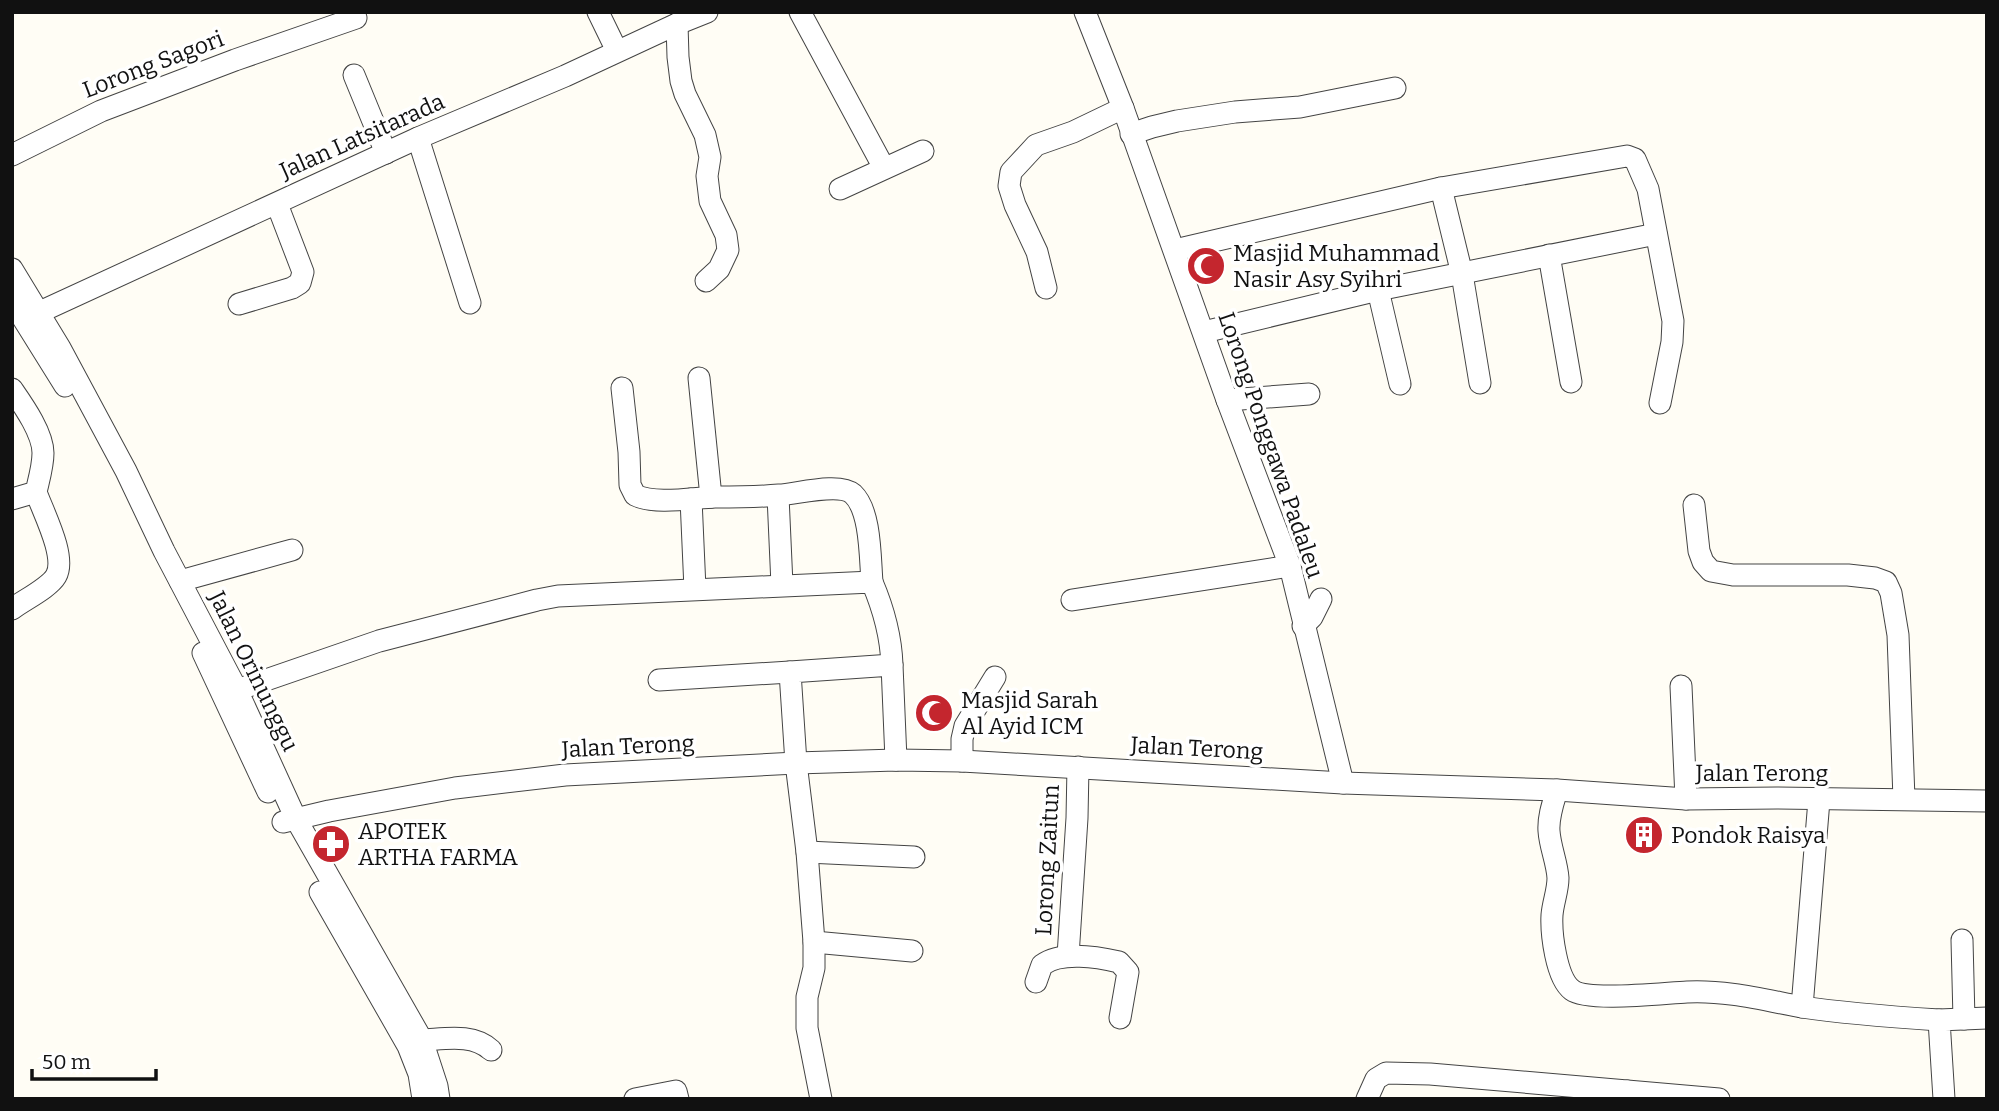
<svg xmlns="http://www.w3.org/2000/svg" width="1999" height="1111" font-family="Bitter,serif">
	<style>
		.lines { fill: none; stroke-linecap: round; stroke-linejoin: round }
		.minor-casing { stroke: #444; stroke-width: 23 }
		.minor { stroke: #fff; stroke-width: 21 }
		.labels { text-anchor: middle; stroke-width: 7; stroke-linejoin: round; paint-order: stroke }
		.street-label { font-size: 23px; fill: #111; stroke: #fff }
		.poi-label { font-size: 23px; fill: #111; stroke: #fff; text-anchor: start }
	</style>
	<rect width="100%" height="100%" fill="#fffdf5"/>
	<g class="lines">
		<defs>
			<g id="minor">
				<path d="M598 12 617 51"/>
				<path d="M800 12 884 168"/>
				<path d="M1085 12 1123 108 1227 400 1290 566 1343 783"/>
				<path d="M677 24 678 57 681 81 685 94 705 135 710 157 707 176 710 201 726 235 728 250 719 269 706 281"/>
				<path d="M354 75 386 153"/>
				<path d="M1131 134 1152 127 1177 121 1235 112 1300 107 1395 88"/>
				<path d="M418 138 470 303"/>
				<path d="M12 155 101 111 235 60 356 18"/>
				<path d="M1441 188 1462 274 1480 383"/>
				<path d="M840 189 923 151"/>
				<path d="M1175 250 1441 188 1627 156 1635 159 1648 189 1673 321 1672 342 1660 403"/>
				<path d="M1549 255 1571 382"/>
				<path d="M12 269 60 348 126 471 164 551 237 690 296 819 422 1040 437 1086 439 1099"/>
				<path d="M1046 288 1037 252 1015 205 1009 186 1011 172 1036 145 1073 132 1123 108"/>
				<path d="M1378 290 1400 384"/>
				<path d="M12 301 65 386"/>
				<path d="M239 304 292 288 300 283 303 272 277 204"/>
				<path d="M29 317 418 138 565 76 677 24 707 12"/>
				<path d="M1204 332 1378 290 1656 234"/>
				<path d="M699 378 711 497"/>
				<path d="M622 388 629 452 630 485 635 495C655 505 692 498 715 497 736 497 758 497 779 495 797 494 839 482 853 494 871 511 870 558 872 582"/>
				<path d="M12 389C23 405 43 433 43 453 43 466 39 479 36 492L12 499"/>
				<path d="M1227 400 1309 394"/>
				<path d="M778 496 782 585"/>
				<path d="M691 499 695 589"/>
				<path d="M1694 505 1699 551 1703 562 1711 571 1733 575H1848L1875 578 1886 582 1891 593 1898 635 1904 799"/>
				<path d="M180 581 292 550"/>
				<path d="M1072 600 1290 566"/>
				<path d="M12 609C24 600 49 588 56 576 67 557 43 512 36 492"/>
				<path d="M1303 626 1312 617 1321 599"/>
				<path d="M203 653 268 792"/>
				<path d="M659 680 790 672"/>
				<path d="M1681 686 1686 799"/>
				<path d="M237 690 379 641 537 600 558 596 872 582C884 610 891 635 892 665"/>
				<path d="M962 761V739L965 726 995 677"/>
				<path d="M1557 790C1553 803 1548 817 1549 831 1550 847 1557 862 1558 878 1558 891 1553 902 1552 915 1551 933 1556 978 1572 990 1588 1002 1664 993 1687 992 1726 990 1764 1000 1802 1007 1848 1014 1893 1017 1939 1020"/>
				<path d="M283 822 329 811 455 788 565 775 796 763 896 760 962 761 1343 783 1557 790 1686 799 1777 798 1987 801"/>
				<path d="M807 852 914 857"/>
				<path d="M320 892 408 1046 419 1074 423 1099"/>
				<path d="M1962 940 1964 1019"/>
				<path d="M814 942 912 951"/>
				<path d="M1068 956 1077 818 1078 767"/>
				<path d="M1036 982 1042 965C1061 951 1098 957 1119 962L1128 972 1120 1018"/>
				<path d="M1802 1007 1819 800"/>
				<path d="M422 1040C445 1039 473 1033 491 1050"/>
				<path d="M1627 1091 1719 1099"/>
				<path d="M635 1099 676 1091 678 1099"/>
				<path d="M821 1099 807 1028V997L814 968V942L807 852 796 763 790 672 892 665 896 760"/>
				<path d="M1367 1099 1376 1079 1386 1073 1430 1074 1627 1091 1626 1099"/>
				<path d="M1944 1099 1939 1020 1987 1018"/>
			</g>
		</defs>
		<use href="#minor" class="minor-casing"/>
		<use href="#minor" class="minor"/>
	</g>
	<defs>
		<symbol id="mosque-disc" viewBox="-11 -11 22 22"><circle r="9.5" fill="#c4262e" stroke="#fff"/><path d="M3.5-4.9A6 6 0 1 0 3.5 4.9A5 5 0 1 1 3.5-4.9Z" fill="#fff"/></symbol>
		<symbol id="building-disc" viewBox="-11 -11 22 22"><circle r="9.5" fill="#c4262e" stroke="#fff"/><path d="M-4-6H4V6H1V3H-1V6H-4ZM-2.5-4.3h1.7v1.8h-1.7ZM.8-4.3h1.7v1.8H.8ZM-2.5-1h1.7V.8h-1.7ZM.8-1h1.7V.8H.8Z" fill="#fff"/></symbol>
		<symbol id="pharmacy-disc" viewBox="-11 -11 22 22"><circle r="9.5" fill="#c4262e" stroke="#fff"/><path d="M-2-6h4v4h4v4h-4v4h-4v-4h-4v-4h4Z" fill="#fff"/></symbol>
	</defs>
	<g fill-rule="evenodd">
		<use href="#mosque-disc" x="1184" y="244" width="44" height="44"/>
		<use href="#mosque-disc" x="912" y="691" width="44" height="44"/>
		<use href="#building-disc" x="1622" y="813" width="44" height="44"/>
		<use href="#pharmacy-disc" x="309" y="822" width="44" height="44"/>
	</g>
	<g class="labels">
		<g class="street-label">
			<text transform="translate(153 64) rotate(-21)" y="8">Lorong Sagori</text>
			<text transform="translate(362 136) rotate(-24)" y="8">Jalan Latsitarada</text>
			<text transform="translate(1271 445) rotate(71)" y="8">Lorong Ponggawa Padaleu</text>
			<text transform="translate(254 671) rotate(64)" y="8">Jalan Orinunggu</text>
			<text transform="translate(628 746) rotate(-3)" y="8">Jalan Terong</text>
			<text transform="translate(1197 748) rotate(3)" y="8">Jalan Terong</text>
			<text x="1762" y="781">Jalan Terong</text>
			<text transform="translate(1047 860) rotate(-87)" y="8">Lorong Zaitun</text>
		</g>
		<g class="poi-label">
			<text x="1233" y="261">Masjid Muhammad<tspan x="1233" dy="26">Nasir Asy Syihri</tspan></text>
			<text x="961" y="708">Masjid Sarah<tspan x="961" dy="26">Al Ayid ICM</tspan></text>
			<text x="358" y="839">APOTEK<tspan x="358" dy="26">ARTHA FARMA</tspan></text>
			<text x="1671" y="843">Pondok Raisya</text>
		</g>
	</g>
	<rect width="1999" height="1111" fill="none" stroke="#111111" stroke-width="28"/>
	<path d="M32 1069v10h124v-10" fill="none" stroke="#111111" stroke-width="3.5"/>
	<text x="42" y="1069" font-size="21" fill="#111111" stroke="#ffffff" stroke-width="5" paint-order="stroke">50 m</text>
</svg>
